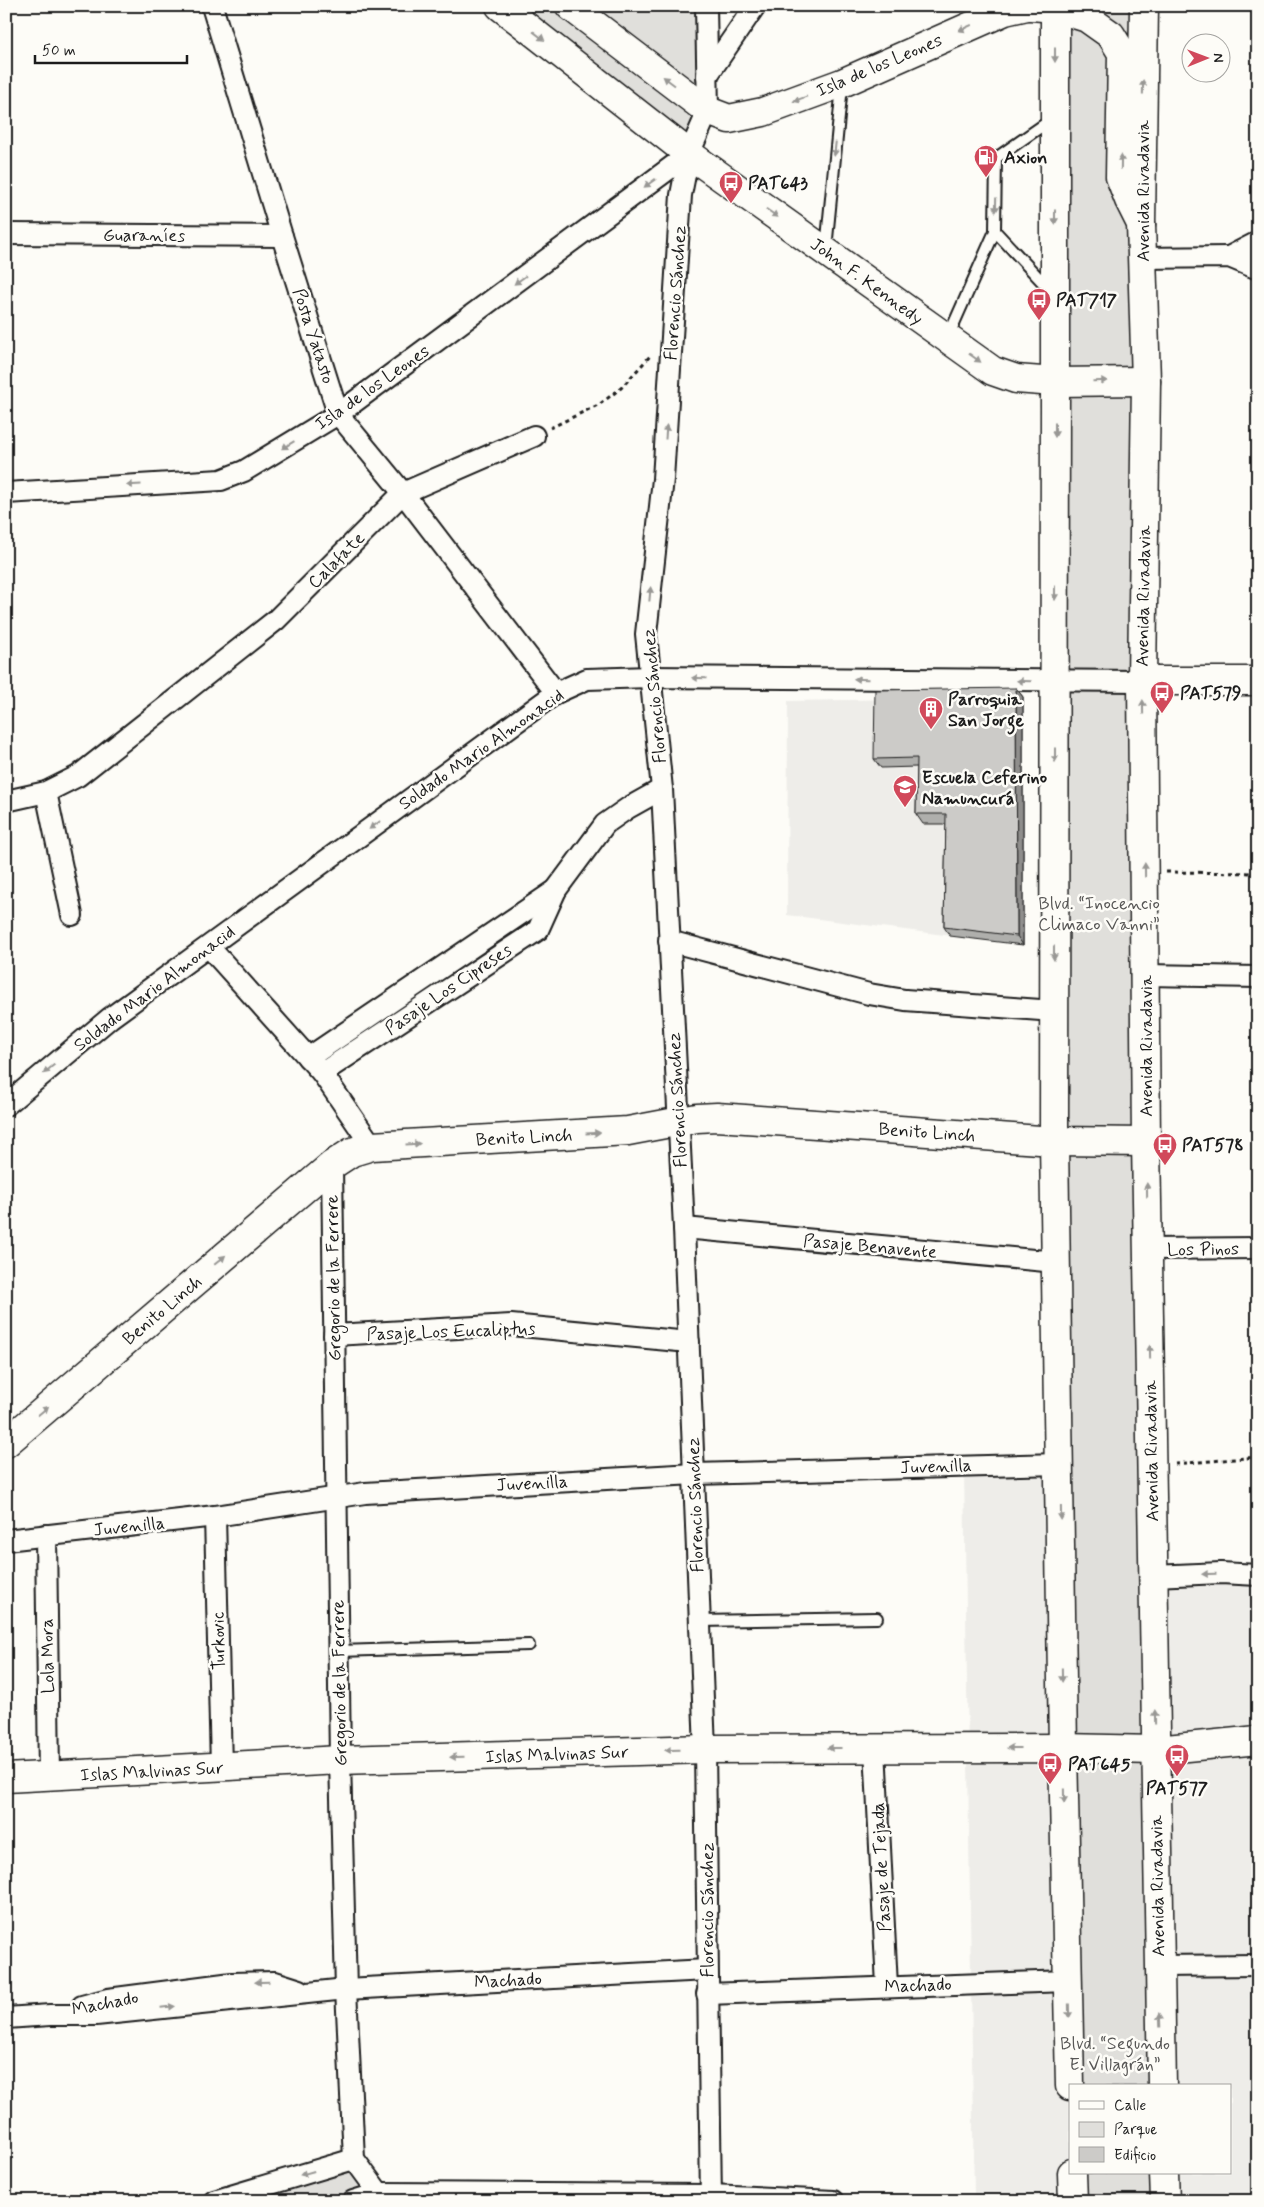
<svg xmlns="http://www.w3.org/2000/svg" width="1264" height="2207" font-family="Mynerve,sans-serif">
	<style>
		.built { fill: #eeede9; fill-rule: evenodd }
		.green { fill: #e0dfdb; stroke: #7e7e7c }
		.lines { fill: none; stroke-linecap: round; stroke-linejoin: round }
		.lane-casing { stroke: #1c1c1c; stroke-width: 14 }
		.street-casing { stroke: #1c1c1c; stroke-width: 24 }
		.secondary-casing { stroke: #1c1c1c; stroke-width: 31 }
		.primary-casing { stroke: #1c1c1c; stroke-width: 31 }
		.path { stroke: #1c1c1c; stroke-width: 3; stroke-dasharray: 4 4; stroke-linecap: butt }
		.lane { stroke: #fdfcf7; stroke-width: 10 }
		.street { stroke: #fdfcf7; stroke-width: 20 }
		.secondary { stroke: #fdfcf7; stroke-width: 28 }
		.primary { stroke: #fdfcf7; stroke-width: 28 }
		.wall { fill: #afafac; stroke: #1c1c1c }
		.shaded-wall { fill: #8f8e8c; stroke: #1c1c1c }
		.building { fill: #cccbc8; stroke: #1c1c1c }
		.oneway { fill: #989794 }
		.labels { text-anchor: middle; stroke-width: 5; stroke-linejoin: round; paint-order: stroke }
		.street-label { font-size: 18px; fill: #1c1c1c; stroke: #fdfcf7 }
		.poi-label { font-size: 18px; font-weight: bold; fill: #1c1c1c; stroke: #fdfcf7; text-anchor: start }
		.park-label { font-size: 18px; fill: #575655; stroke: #fdfcf7 }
	</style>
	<rect width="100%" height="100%" fill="#fdfcf7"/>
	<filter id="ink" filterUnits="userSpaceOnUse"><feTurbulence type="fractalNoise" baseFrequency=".02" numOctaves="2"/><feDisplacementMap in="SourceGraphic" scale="10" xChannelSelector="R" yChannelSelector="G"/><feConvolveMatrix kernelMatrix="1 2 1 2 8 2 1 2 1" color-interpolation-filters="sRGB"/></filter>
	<g filter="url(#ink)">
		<g class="built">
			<path d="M1023 697V945L787 915 788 701Z"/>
			<path d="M1060 1464 1153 1576 1258 1575V2201H974L964 1465ZM1070 2086H1230V2173H1070Z"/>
		</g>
		<g class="green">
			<path d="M500 6H570L708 111 689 154Z"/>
			<path d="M591 6H696L698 87Z"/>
			<path d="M1055 6H1144L1162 2086H1070Z"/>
			<path d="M354 2159 379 2193 353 2201H214Z"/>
			<path d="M1072 2173H1164L1165 2201H1073Z"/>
		</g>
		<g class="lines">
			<defs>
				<g id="lane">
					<path d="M826 249 842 86"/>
					<path d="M1049 289 995 231 996 158 1052 119"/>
					<path d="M948 337 995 231"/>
					<path d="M700 1621 877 1618"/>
					<path d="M339 1651 529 1645"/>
				</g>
				<g id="street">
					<path d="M212 6 282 236 338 414 403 493 556 693"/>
					<path d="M706 6 708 111 689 154 681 195 663 479 646 634 662 789 684 1228 705 1749 711 2201"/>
					<path d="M707 76 755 6"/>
					<path d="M6 234 282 236"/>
					<path d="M1229 257 1258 242"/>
					<path d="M1142 258 1229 257 1258 269"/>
					<path d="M6 493 221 480 244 471 338 414 689 154"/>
					<path d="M46 792 72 915"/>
					<path d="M6 801 46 792 78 776 276 620 403 493 534 436"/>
					<path d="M669 941 869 994 905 1000 1054 1011"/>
					<path d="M209 947 322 1073 372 1146"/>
					<path d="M1146 975 1258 977"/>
					<path d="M308 1058 556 890"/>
					<path d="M322 1073 538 930 556 890 605 824 628 808 662 789"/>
					<path d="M6 1105 110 1018 556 693 587 679 650 677 1142 681"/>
					<path d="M332 1165 340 1760 346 1989 354 2159 379 2193 381 2201"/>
					<path d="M684 1228 1056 1262"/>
					<path d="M1148 1249 1258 1248"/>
					<path d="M334 1335 511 1325 689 1342"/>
					<path d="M215 1516 221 1767"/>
					<path d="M46 1535 49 1777"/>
					<path d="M6 1540 215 1516 365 1493 694 1474 1060 1464"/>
					<path d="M1153 1576 1221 1573 1258 1575"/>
					<path d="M875 1748 887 1986"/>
					<path d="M1158 1966 1258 1965"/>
					<path d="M707 1994 1068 1981"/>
					<path d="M82 2006 108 1999 232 1983 275 1982 300 1990"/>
					<path d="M6 2018 50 2015H96L346 1989 707 1970"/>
					<path d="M214 2201 354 2159"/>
					<path d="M353 2201 379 2193 711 2195 834 2201"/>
				</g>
				<g id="secondary">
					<path d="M1055 6V382"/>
					<path d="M1141 224 1144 6"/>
					<path d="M1142 681H1258"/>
					<path d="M6 1443 332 1165 352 1152 372 1146 628 1131 697 1118 717 1117 1054 1141 1146 1142"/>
					<path d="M6 1778 340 1760 705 1749 1063 1748 1156 1750 1258 1740"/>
				</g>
				<g id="primary">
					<path d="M500 6 689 154 993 371 1016 379 1055 382 1146 381"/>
					<path d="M570 6 708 111 729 119 763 112 842 83 1005 11 1027 6"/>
					<path d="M1031 6 1055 8 1087 18 1111 35 1122 53 1120 177 1129 200 1141 224 1146 381 1142 681 1146 1142 1162 2086"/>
					<path d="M1055 382 1054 1141 1063 1748 1070 2086"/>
					<path d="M1072 2173 1073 2201"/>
					<path d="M1164 2173 1165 2201"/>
				</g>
			</defs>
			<use href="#lane" class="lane-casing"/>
			<use href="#street" class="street-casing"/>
			<use href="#secondary" class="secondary-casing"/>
			<use href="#primary" class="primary-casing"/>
			<g class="path">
				<path d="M550 428 600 404 621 388 651 355"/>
				<path d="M1166 872 1258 873"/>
				<path d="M1175 1464 1258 1457"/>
			</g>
			<use href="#lane" class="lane"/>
			<use href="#street" class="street"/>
			<use href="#secondary" class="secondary"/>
			<use href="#primary" class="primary"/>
		</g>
		<path class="wall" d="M1016 688 1023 697V945L950 936 944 927 946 824H923L916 814 917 767 881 768 874 759Z"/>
		<path class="shaded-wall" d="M1016 688 1023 697V945L1017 936Z"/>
		<path class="building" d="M1016 688 1017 936 944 927 946 814H916L917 758 874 759 875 690Z"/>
		<defs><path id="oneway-solid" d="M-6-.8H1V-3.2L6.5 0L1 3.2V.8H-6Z" transform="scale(1.25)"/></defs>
		<g class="oneway">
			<use href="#oneway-solid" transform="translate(965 28) rotate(156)"/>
			<use href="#oneway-solid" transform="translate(539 36) rotate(38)"/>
			<use href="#oneway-solid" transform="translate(1055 55) rotate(90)"/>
			<use href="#oneway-solid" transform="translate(669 81) rotate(-143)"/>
			<use href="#oneway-solid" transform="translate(1143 87) rotate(-89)"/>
			<use href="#oneway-solid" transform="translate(800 99) rotate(160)"/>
			<use href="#oneway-solid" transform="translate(835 149) rotate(96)"/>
			<use href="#oneway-solid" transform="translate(1121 162) rotate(-89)"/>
			<use href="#oneway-solid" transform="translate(650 183) rotate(144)"/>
			<use href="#oneway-solid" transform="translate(996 205) rotate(91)"/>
			<use href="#oneway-solid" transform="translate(772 213) rotate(35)"/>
			<use href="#oneway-solid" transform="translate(1055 217) rotate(90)"/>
			<use href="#oneway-solid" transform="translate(520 280) rotate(144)"/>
			<use href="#oneway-solid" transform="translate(975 358) rotate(36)"/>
			<use href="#oneway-solid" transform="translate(1100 381) rotate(-1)"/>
			<use href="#oneway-solid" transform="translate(1055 430) rotate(90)"/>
			<use href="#oneway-solid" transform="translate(666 432) rotate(-86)"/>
			<use href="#oneway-solid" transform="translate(288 445) rotate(149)"/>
			<use href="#oneway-solid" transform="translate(134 485) rotate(177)"/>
			<use href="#oneway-solid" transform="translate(1055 593) rotate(90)"/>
			<use href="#oneway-solid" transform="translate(650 594) rotate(-85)"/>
			<use href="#oneway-solid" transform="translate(699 678) rotate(-179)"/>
			<use href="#oneway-solid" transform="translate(861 679) rotate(-179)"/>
			<use href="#oneway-solid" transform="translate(1024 681) rotate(-179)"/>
			<use href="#oneway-solid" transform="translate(1143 707) rotate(-91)"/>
			<use href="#oneway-solid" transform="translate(1055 755) rotate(90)"/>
			<use href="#oneway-solid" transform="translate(375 825) rotate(144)"/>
			<use href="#oneway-solid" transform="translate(1145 870) rotate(-91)"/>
			<use href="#oneway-solid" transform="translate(1054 953) rotate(90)"/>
			<use href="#oneway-solid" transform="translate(49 1069) rotate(140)"/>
			<use href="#oneway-solid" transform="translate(593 1133) rotate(-3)"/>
			<use href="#oneway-solid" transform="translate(413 1144) rotate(-3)"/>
			<use href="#oneway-solid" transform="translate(1147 1190) rotate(-91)"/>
			<use href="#oneway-solid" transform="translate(220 1260) rotate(-40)"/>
			<use href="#oneway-solid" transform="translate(1150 1352) rotate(-91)"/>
			<use href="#oneway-solid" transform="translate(43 1411) rotate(-40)"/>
			<use href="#oneway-solid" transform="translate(1061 1513) rotate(89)"/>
			<use href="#oneway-solid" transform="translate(1209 1574) rotate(178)"/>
			<use href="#oneway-solid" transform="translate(1062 1675) rotate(89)"/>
			<use href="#oneway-solid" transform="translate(1155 1717) rotate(-91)"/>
			<use href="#oneway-solid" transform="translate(834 1748) rotate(180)"/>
			<use href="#oneway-solid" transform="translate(1014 1748) rotate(180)"/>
			<use href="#oneway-solid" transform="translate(672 1750) rotate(178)"/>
			<use href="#oneway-solid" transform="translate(457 1757) rotate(178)"/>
			<use href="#oneway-solid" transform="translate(1064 1796) rotate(89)"/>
			<use href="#oneway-solid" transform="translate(262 1982) rotate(178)"/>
			<use href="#oneway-solid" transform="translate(168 2007) rotate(-6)"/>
			<use href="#oneway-solid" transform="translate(1069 2011) rotate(89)"/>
			<use href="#oneway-solid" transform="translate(1160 2020) rotate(-92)"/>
			<use href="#oneway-solid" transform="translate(307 2173) rotate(164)"/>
		</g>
	</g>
	<defs>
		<symbol id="fuel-pin" viewBox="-11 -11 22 30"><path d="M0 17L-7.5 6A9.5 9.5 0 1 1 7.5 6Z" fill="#d1495b" stroke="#fdfcf7"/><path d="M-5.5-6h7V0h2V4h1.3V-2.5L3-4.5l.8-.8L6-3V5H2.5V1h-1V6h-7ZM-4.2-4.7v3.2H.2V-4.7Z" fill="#fff"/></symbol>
		<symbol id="bus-pin" viewBox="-11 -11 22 30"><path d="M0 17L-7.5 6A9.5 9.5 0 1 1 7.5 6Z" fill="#d1495b" stroke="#fdfcf7"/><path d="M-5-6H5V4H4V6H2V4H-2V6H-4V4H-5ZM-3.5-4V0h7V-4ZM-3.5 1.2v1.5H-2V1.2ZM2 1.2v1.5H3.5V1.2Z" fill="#fff"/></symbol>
		<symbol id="building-pin" viewBox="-11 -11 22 30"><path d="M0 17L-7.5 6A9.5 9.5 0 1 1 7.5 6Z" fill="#d1495b" stroke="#fdfcf7"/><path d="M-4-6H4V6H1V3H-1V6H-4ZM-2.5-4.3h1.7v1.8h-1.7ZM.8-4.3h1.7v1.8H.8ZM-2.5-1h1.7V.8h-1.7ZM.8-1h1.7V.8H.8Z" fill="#fff"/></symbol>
		<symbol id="school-pin" viewBox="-11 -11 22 30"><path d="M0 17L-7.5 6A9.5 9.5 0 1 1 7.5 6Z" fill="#d1495b" stroke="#fdfcf7"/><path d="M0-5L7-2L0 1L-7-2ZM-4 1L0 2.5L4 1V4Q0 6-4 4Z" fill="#fff"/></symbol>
	</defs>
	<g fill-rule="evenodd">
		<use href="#fuel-pin" x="972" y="143" width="28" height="38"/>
		<use href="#bus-pin" x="717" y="169" width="28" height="38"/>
		<use href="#bus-pin" x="1025" y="286" width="28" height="38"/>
		<use href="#bus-pin" x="1148" y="679" width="28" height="38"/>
		<use href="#building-pin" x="917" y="695" width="28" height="38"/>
		<use href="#school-pin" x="891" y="773" width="28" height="38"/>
		<use href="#bus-pin" x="1151" y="1131" width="28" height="38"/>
		<use href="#bus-pin" x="1163" y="1742" width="28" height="38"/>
		<use href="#bus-pin" x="1036" y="1750" width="28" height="38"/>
	</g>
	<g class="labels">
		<g class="street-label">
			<text transform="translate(879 65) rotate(-23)" y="6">Isla de los Leones</text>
			<text transform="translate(1143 191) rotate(-90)" y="6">Avenida Rivadavia</text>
			<text x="144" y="241">Guaraníes</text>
			<text transform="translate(867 281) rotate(36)" y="6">John F. Kennedy</text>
			<text transform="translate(675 293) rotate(-86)" y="6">Florencio Sánchez</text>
			<text transform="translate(314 336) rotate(72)" y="6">Posta Yatasto</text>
			<text transform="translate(372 387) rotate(-35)" y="6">Isla de los Leones</text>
			<text transform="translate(336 560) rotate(-45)" y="6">Calafate</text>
			<text transform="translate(1143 596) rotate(-89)" y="6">Avenida Rivadavia</text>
			<text transform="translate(654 696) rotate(-95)" y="6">Florencio Sánchez</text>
			<text transform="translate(481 749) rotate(-35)" y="6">Soldado Mario Almonacid</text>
			<text transform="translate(154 988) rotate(-37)" y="6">Soldado Mario Almonacid</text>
			<text transform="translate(448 989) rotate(-34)" y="6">Pasaje Los Cipreses</text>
			<text transform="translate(1146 1046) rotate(-90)" y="6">Avenida Rivadavia</text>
			<text transform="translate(677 1100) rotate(-93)" y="6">Florencio Sánchez</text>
			<text transform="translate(927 1132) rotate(4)" y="6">Benito Linch</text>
			<text transform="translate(524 1137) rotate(-3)" y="6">Benito Linch</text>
			<text transform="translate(870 1246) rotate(5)" y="6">Pasaje Benavente</text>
			<text transform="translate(1203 1249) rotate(-1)" y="6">Los Pinos</text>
			<text transform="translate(333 1278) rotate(-91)" y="6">Gregorio de la Ferrere</text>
			<text transform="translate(162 1310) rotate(-40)" y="6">Benito Linch</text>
			<text transform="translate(451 1331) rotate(-2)" y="6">Pasaje Los Eucaliptus</text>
			<text transform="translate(1151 1451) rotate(-91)" y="6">Avenida Rivadavia</text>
			<text transform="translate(936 1466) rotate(-2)" y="6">Juvenilla</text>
			<text transform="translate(532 1483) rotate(-3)" y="6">Juvenilla</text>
			<text transform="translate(695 1505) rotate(-92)" y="6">Florencio Sánchez</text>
			<text transform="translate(129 1526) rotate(-6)" y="6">Juvenilla</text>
			<text transform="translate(218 1641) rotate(-91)" y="6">Turkovic</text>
			<text transform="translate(47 1656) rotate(-91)" y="6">Lola Mora</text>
			<text transform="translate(339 1683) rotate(-91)" y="6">Gregorio de la Ferrere</text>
			<text transform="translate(557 1754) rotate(-2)" y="6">Islas Malvinas Sur</text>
			<text transform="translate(152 1771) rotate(-3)" y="6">Islas Malvinas Sur</text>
			<text transform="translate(881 1867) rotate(-93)" y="6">Pasaje de Tejada</text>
			<text transform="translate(1157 1886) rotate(-91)" y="6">Avenida Rivadavia</text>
			<text transform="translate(707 1910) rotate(-90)" y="6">Florencio Sánchez</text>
			<text transform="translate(508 1980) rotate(-3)" y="6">Machado</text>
			<text transform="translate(918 1985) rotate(-2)" y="6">Machado</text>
			<text transform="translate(105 2003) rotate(-11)" y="6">Machado</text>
		</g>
		<g class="poi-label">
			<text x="1004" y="163">Axion</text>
			<text x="748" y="189">PAT643</text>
			<text x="1056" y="306">PAT717</text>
			<text x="1180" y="699">PAT579</text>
			<text x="948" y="705">Parroquia<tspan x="948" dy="21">San Jorge</tspan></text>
			<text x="922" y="783">Escuela Ceferino<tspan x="922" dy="21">Namuncurá</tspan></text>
			<text x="1182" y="1151">PAT578</text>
			<text x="1068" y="1770">PAT645</text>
			<text x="1177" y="1794" text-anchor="middle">PAT577</text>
		</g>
		<g class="park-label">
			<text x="1099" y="909">Blvd. “Inocencio<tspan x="1099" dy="21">Climaco Vanni”</tspan></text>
			<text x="1115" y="2049">Blvd. “Segundo<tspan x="1115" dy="21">E. Villagrán”</tspan></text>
		</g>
	</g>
	<rect width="1264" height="2207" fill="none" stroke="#fdfcf7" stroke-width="25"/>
	<rect x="12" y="12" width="1239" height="2182" fill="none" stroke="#1c1c1c" stroke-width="2" filter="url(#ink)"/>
	<rect x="1069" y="2084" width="162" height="90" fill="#fdfcf7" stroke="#a3a29f"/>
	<rect x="1079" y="2101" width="25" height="8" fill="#fdfcf7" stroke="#a3a29f"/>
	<text x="1114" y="2110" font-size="15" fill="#1c1c1c">Calle</text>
	<rect x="1079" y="2122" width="25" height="15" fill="#e0dfdb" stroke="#a3a29f"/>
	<text x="1114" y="2134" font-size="15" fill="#1c1c1c">Parque</text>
	<rect x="1079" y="2147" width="25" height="15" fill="#cccbc8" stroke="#a3a29f"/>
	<text x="1114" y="2160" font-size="15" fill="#1c1c1c">Edificio</text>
	<g transform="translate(1206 58) rotate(89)"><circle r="24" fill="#fdfcf7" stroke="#a3a29f"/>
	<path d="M0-4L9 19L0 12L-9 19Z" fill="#d1495b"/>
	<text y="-8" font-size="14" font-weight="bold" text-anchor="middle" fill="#1c1c1c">N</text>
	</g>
	<path d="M35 55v8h152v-8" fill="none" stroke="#1c1c1c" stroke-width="2.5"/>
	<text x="42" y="55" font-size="15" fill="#1c1c1c" stroke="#fdfcf7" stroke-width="4" paint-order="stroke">50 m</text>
</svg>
